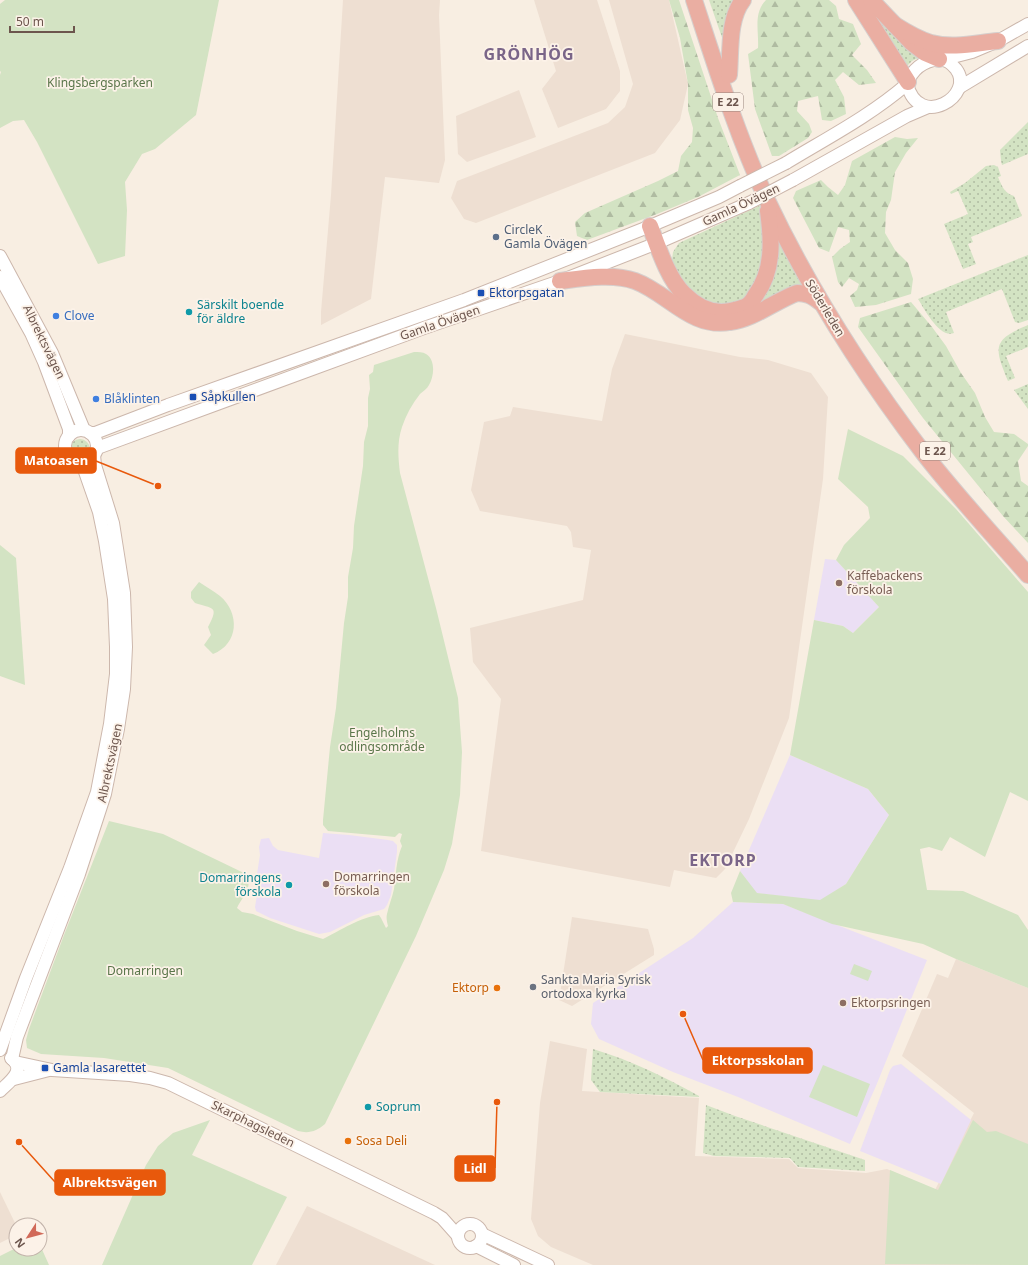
<svg xmlns="http://www.w3.org/2000/svg" width="1028" height="1265" font-family="'Noto Sans',sans-serif">
	<style>
		.residential { fill: #eedfd2 }
		.education { fill: #ebdff4 }
		.grass { fill: url(#grass-dots) }
		.forest { fill: url(#forest-firs) }
		.green { fill: #d3e3c3 }
		.lines { fill: none; stroke-linecap: round; stroke-linejoin: round }
		.secondary-casing { stroke: #ccb7ac; stroke-width: 14 }
		.highway-casing { stroke: #d6cfcd; stroke-width: 18 }
		.secondary { stroke: #fff; stroke-width: 12 }
		.highway { stroke: #eaaea2; stroke-width: 16 }
		.secondary-bridge-casing { stroke: #ccb7ac; stroke-width: 14; stroke-linecap: butt }
		.secondary-bridge { stroke: #fff; stroke-width: 12 }
		.service-dot { fill: #5c6f8a; stroke: #fcf2e8; stroke-width: 1.5 }
		.transit-dot { fill: #1a4fb4; stroke: #fcf2e8; stroke-width: 1.5 }
		.culture-dot { fill: #0f9aa8; stroke: #fcf2e8; stroke-width: 1.5 }
		.shop-dot { fill: #3f7fe0; stroke: #fcf2e8; stroke-width: 1.5 }
		.education-dot { fill: #8d6e63; stroke: #fcf2e8; stroke-width: 1.5 }
		.worship-dot { fill: #6b7280; stroke: #fcf2e8; stroke-width: 1.5 }
		.food-dot { fill: #e8710a; stroke: #fcf2e8; stroke-width: 1.5 }
		.labels { text-anchor: middle; stroke-width: 3.5; stroke-linejoin: round; paint-order: stroke }
		.shield { fill: #fcf2e8; stroke: #97847c; stroke-width: 1 }
		.shield-label { font-size: 11px; font-weight: bold; fill: #6c554d }
		.park-label { font-size: 12px; fill: #5a764a; stroke: #fcf2e8 }
		.street-label { font-size: 12px; fill: #6c554d; stroke: #fcf2e8 }
		.service-label { font-size: 12px; fill: #4e5e75; stroke: #fcf2e8; text-anchor: start }
		.transit-label { font-size: 12px; fill: #164399; stroke: #fcf2e8; text-anchor: start }
		.culture-label { font-size: 12px; fill: #0d838f; stroke: #fcf2e8; text-anchor: start }
		.shop-label { font-size: 12px; fill: #366cbe; stroke: #fcf2e8; text-anchor: start }
		.education-label { font-size: 12px; fill: #785e54; stroke: #fcf2e8; text-anchor: start }
		.worship-label { font-size: 12px; fill: #5b616d; stroke: #fcf2e8; text-anchor: start }
		.food-label { font-size: 12px; fill: #c56008; stroke: #fcf2e8; text-anchor: end }
		.district-label { font-size: 16px; font-weight: bold; letter-spacing: 1px; fill: #7a6588; stroke: #fcf2e8 }
		.leader { fill: none; stroke: #e8590c; stroke-width: 1.5 }
		.callout-dot { fill: #e8590c; stroke: #fcf2e8; stroke-width: 1.5 }
		.callout { fill: #e8590c; stroke: #e8590c; stroke-width: 1.5 }
		.callout-label { font-size: 13px; text-anchor: middle; font-weight: bold; fill: #fff }
	</style>
	<defs>
		<pattern id="grass-dots" width="8" height="8" patternUnits="userSpaceOnUse"><rect width="8" height="8" fill="#d3e3c3"/><path d="M2 2h.1M6 6h.1" fill="none" stroke="#afbba1" stroke-width="1.8" stroke-linecap="round"/></pattern>
		<pattern id="forest-firs" width="22" height="20" patternUnits="userSpaceOnUse"><rect width="22" height="20" fill="#d3e3c3"/><path d="M5 1l3.5 6h-7zM16 11l3.5 6h-7z" fill="#afbba1"/></pattern>
	</defs>
	<rect width="100%" height="100%" fill="#f8eee2"/>
	<g class="residential">
		<path d="M343 0H440L439 15 445 160 439 183 385 177 371 299 321 325V312L331 195Z"/>
		<path d="M534 0H597L620 71V91L606 109 558 128 542 89 556 71Z"/>
		<path d="M609 0H669L688 84 680 120 655 153 476 223 464 219 451 198 457 181 608 123 625 107 633 84Z"/>
		<path d="M519 90 536 137 467 162 458 154 456 116Z"/>
		<path d="M625 334 740 357 768 360 811 373 828 397 823 479 789 718 749 819 725 869 716 878 674 870 670 887 481 851 501 699 473 662 470 628 583 600 591 550 573 547 571 532 567 526 480 511 471 490 484 422 510 416 513 407 602 421 612 369Z"/>
		<path d="M572 917 648 929 654 949V955L572 1006 559 1000Z"/>
		<path d="M956 959 1028 988V1265H593L551 1247 538 1236 531 1219 540 1103 550 1041 587 1049 582 1091 699 1098 695 1156 789 1159 798 1168 866 1173 887 1169 935 1190 974 1113 902 1056 937 974 948 978Z"/>
		<path d="M0 1192 16 1225V1235L0 1243Z"/>
		<path d="M307 1206 435 1265H276Z"/>
	</g>
	<g class="education">
		<path d="M825 559 836 560 879 607 853 633 843 626 814 620Z"/>
		<path d="M790 755 868 789 889 815 846 884 820 901 756 893 740 871Z"/>
		<path d="M323 833 349 835 388 840 393 841 397 845V852L391 895 387 905 384 909 364 915 330 932 319 934 270 918 256 911 255 907 259 883 257 874 260 855 259 847 261 839 269 838 273 846 278 850 319 858Z"/>
		<path d="M733 902 783 904 927 960 876 1086 850 1144 738 1097 673 1072 599 1039 591 1024 593 1003 693 938Z"/>
		<path d="M901 1064 971 1120 941 1184 860 1151 890 1070 893 1066Z"/>
	</g>
	<g class="grass">
		<path d="M709 0H738L726 49Z"/>
		<path d="M864 0 922 56 912 61 905 68Z"/>
		<path d="M1028 122V154L1002 165 1001 161 1000 150Z"/>
		<path d="M994 165 998 167 1001 176 998 177C1002 186 1004 193 1014 196L1022 216 971 237 973 242 968 244 976 264 963 269 944 224 968 214 958 191 951 194 950 192 965 183 986 166Z"/>
		<path d="M761 205 766 255 750 295 739 302 728 306 704 303 685 288 672 260 673 252 679 243Z"/>
		<path d="M775 231 805 288 754 309Z"/>
		<path d="M1028 255V320L1019 323 1015 322 1002 289 946 312 954 333C940 339 925 310 918 299Z"/>
		<path d="M1028 325V347L1006 356 1015 378 1008 381C994 347 992 340 1028 325Z"/>
		<path d="M1028 384V409L1014 390Z"/>
		<circle cx="80" cy="449" r="10"/>
		<path d="M593 1049C630 1060 665 1077 699 1096V1097L600 1092 591 1080Z"/>
		<path d="M706 1105 735 1116 865 1160V1171L798 1167 790 1158 714 1156 703 1153Z"/>
	</g>
	<g class="forest">
		<path d="M669 0H679L718 118 740 175 698 197 657 214 587 240 577 236 575 222 585 213 658 181 678 171 681 156 692 142 693 128 688 110V84L680 38Z"/>
		<path d="M766 0H829L836 6 839 19 853 24 861 44 852 55 867 70 876 83 859 85 843 72 835 80 844 97 846 114 831 121 822 120 818 96 798 101 797 111 809 124 812 132 808 138 779 156H772L755 109 748 54 758 48C759 31 753 13 766 0Z"/>
		<path d="M895 137 907 139 918 138 906 153 895 172 891 200 886 212 885 233 895 250 908 263 913 279 911 294 876 305 855 307 850 296 857 290 859 284 849 278 842 287 838 282 832 257 840 249 850 242 849 230 838 227 829 252 819 248 793 198 796 191 821 180 828 187 838 195 845 185 852 161Z"/>
		<path d="M911 302 932 327 946 346 961 373 975 393 985 417 994 432 1014 434 1028 444V446L1018 461 1021 481 1028 486V543L1003 516 923 418 858 327 860 318Z"/>
	</g>
	<g class="green">
		<path d="M5 0H219L196 115 155 149 142 154 125 182 127 210 125 256 98 264 37 142 24 120 13 121 0 128V75L1 72 0 71V4Z"/>
		<path d="M414 352C418 352 423 352 426 354 436 360 434 377 429 385 427 389 423 391 420 394 412 404 406 415 402 427 397 442 398 457 400 473L436 608 458 698 462 752 460 795 452 844 444 870 416 936 325 1124C317 1131 309 1134 298 1131L168 1068 104 1058 41 1054 27 1048 26 1040 29 1029 64 935 109 821 163 834 246 874C254 887 242 897 237 908L242 912 253 914 297 931 323 939C339 931 361 917 379 915L381 918 386 928 388 926C387 922 386 918 387 914 389 905 392 898 394 889 396 875 396 860 402 846L400 841 402 834 399 833 395 837 385 836 328 831 323 825V820L330 747 336 708 344 623 348 597V577L353 548 354 526 363 466 364 442 368 426V398L370 389 369 375 373 372 374 365Z"/>
		<path d="M848 429 903 456 956 509 1028 592V801L1010 792 985 857 950 837 942 851 929 847 920 849 927 890 963 891 1018 915 1028 930V988L956 959 923 944 832 924 783 904 733 902 731 893 740 871 757 893 820 900 846 884 889 815 868 789 790 755 814 620 843 626 853 633 879 607 836 560 844 545 870 518 868 507 838 479Z"/>
		<path d="M0 545 16 558 25 685 0 676Z"/>
		<path d="M199 582C206 587 214 591 220 596 240 613 239 644 213 654L204 645 211 635 208 627C220 605 212 609 195 603L191 598V592Z"/>
		<path d="M854 964 872 971 868 981 850 974Z"/>
		<path d="M823 1065 870 1084 857 1117 809 1097Z"/>
		<path d="M210 1120 192 1155 287 1197 252 1265H102L146 1165 158 1146 173 1133Z"/>
		<path d="M973 1120 987 1132 996 1131 1028 1144V1265L885 1264 890 1170 938 1190Z"/>
		<path d="M40 1245 49 1265H0V1256L16 1248V1249H40Z"/>
	</g>
	<g class="lines">
		<defs>
			<g id="secondary">
				<path d="M939 59C947 60 951 63 956 69 976 95 919 131 907 84 912 69 923 61 939 59Z"/>
				<path d="M945 59 972 52 998 41 1028 24"/>
				<path d="M960 87 1028 46"/>
				<path d="M786 163C827 138 870 116 907 84"/>
				<path d="M793 180 907 116 928 107"/>
				<path d="M0 256 52 353 84 430"/>
				<path d="M0 277 31 333 44 362 69 429V436"/>
				<circle cx="81" cy="446" r="16"/>
				<path d="M90 433H95L168 405 464 300 643 229 719 197 740 186"/>
				<path d="M96 450 100 447 424 328 560 281 657 243 749 203"/>
				<path d="M0 1050 26 978 70 868 97 792 110 724 116 674V647L114 599 105 541 99 512 84 469 79 462"/>
				<path d="M12 1059 17 1037 79 874 105 794 118 729 124 689 126 647 124 593 113 523 95 465 94 455"/>
				<path d="M15 1062 52 1070 130 1075 150 1078 168 1083 434 1213 442 1218 458 1236"/>
				<path d="M14 1079 49 1070"/>
				<path d="M0 1091C9 1082 27 1070 11 1058"/>
				<circle cx="470" cy="1236" r="12"/>
				<path d="M482 1234 548 1265"/>
				<path d="M476 1246 514 1265"/>
			</g>
			<g id="highway">
				<path d="M694 0C716 67 737 135 767 200 810 291 864 375 925 455 957 496 993 535 1028 575"/>
				<path d="M856 0 908 82"/>
				<path d="M871 0 912 43 925 53 939 59"/>
				<path d="M895 25C906 32 918 39 931 43 953 49 976 43 998 41"/>
				<path d="M729 75C731 51 728 19 743 0"/>
				<path d="M650 226C658 247 668 279 684 294 696 306 712 315 730 311 735 310 740 309 745 307 749 305 753 300 755 296 774 271 772 240 768 211"/>
				<path d="M560 281C583 278 613 273 635 281 668 293 691 329 730 322 754 319 775 301 797 293 807 293 812 296 820 302"/>
			</g>
		</defs>
		<use href="#secondary" class="secondary-casing"/>
		<use href="#highway" class="highway-casing"/>
		<use href="#secondary" class="secondary"/>
		<use href="#highway" class="highway"/>
		<defs>
			<g id="secondary-bridge">
				<path d="M740 186 786 163"/>
				<path d="M749 203 793 180"/>
			</g>
		</defs>
		<use href="#secondary-bridge" class="secondary-bridge-casing"/>
		<use href="#secondary-bridge" class="secondary-bridge"/>
	</g>
	<circle class="service-dot" cx="496" cy="237" r="4"/>
	<g class="transit-dot">
		<rect x="477" y="289" width="8" height="8" rx="2"/>
		<rect x="189" y="393" width="8" height="8" rx="2"/>
		<rect x="41" y="1064" width="8" height="8" rx="2"/>
	</g>
	<g class="culture-dot">
		<circle cx="189" cy="312" r="4"/>
		<circle cx="289" cy="885" r="4"/>
		<circle cx="368" cy="1107" r="4"/>
	</g>
	<g class="shop-dot">
		<circle cx="56" cy="316" r="4"/>
		<circle cx="96" cy="399" r="4"/>
	</g>
	<g class="education-dot">
		<circle cx="839" cy="583" r="4"/>
		<circle cx="326" cy="884" r="4"/>
		<circle cx="843" cy="1003" r="4"/>
	</g>
	<circle class="worship-dot" cx="533" cy="987" r="4"/>
	<g class="food-dot">
		<circle cx="497" cy="988" r="4"/>
		<circle cx="348" cy="1141" r="4"/>
	</g>
	<g class="labels">
		<g class="shield">
			<rect x="713" y="93" width="30" height="18" rx="3"/>
			<rect x="920" y="442" width="30" height="18" rx="3"/>
		</g>
		<g class="shield-label">
			<text x="728" y="106">E 22</text>
			<text x="935" y="455">E 22</text>
		</g>
		<g class="park-label">
			<text x="100" y="87">Klingsbergsparken</text>
			<text x="382" y="737">Engelholms<tspan x="382" dy="14">odlingsområde</tspan></text>
			<text x="145" y="975">Domarringen</text>
		</g>
		<g class="street-label">
			<text transform="translate(741 205) rotate(-25)" y="4">Gamla Övägen</text>
			<text transform="translate(825 308) rotate(59)" y="4">Söderleden</text>
			<text transform="translate(440 323) rotate(-19)" y="4">Gamla Övägen</text>
			<text transform="translate(44 342) rotate(64)" y="4">Albrektsvägen</text>
			<text transform="translate(110 763) rotate(-78)" y="4">Albrektsvägen</text>
			<text transform="translate(253 1124) rotate(26)" y="4">Skarphagsleden</text>
		</g>
		<g class="service-label">
			<text x="504" y="234">CircleK<tspan x="504" dy="14">Gamla Övägen</tspan></text>
		</g>
		<g class="transit-label">
			<text x="489" y="297">Ektorpsgatan</text>
			<text x="201" y="401">Såpkullen</text>
			<text x="53" y="1072">Gamla lasarettet</text>
		</g>
		<g class="culture-label">
			<text x="197" y="309">Särskilt boende<tspan x="197" dy="14">för äldre</tspan></text>
			<text x="281" y="882" text-anchor="end">Domarringens<tspan x="281" dy="14">förskola</tspan></text>
			<text x="376" y="1111">Soprum</text>
		</g>
		<g class="shop-label">
			<text x="64" y="320">Clove</text>
			<text x="104" y="403">Blåklinten</text>
		</g>
		<g class="education-label">
			<text x="847" y="580">Kaffebackens<tspan x="847" dy="14">förskola</tspan></text>
			<text x="334" y="881">Domarringen<tspan x="334" dy="14">förskola</tspan></text>
			<text x="851" y="1007">Ektorpsringen</text>
		</g>
		<g class="worship-label">
			<text x="541" y="984">Sankta Maria Syrisk<tspan x="541" dy="14">ortodoxa kyrka</tspan></text>
		</g>
		<g class="food-label">
			<text x="489" y="992">Ektorp</text>
			<text x="356" y="1145" text-anchor="start">Sosa Deli</text>
		</g>
		<g class="district-label">
			<text x="529" y="60">GRÖNHÖG</text>
			<text x="723" y="866">EKTORP</text>
		</g>
	</g>
	<path class="leader" d="M158 486L96 461M683 1014L703 1060M497 1102L495 1168M19 1142L55 1182"/>
	<g class="callout-dot">
		<circle cx="158" cy="486" r="4"/>
		<circle cx="683" cy="1014" r="4"/>
		<circle cx="497" cy="1102" r="4"/>
		<circle cx="19" cy="1142" r="4"/>
	</g>
	<g class="callout">
		<rect x="16" y="448" width="80" height="25" rx="4"/>
		<rect x="703" y="1048" width="109" height="25" rx="4"/>
		<rect x="455" y="1156" width="40" height="25" rx="4"/>
		<rect x="55" y="1170" width="110" height="25" rx="4"/>
	</g>
	<g class="callout-label">
		<text x="56" y="465">Matoasen</text>
		<text x="758" y="1065">Ektorpsskolan</text>
		<text x="475" y="1173">Lidl</text>
		<text x="110" y="1187">Albrektsvägen</text>
	</g>
	<g transform="translate(28 1237) rotate(234)"><circle r="19" fill="#fcf2e8" stroke="#c2b3aa"/>
	<path d="M0-3L7 15L0 10L-7 15Z" fill="#d16958"/>
	<text y="-6" font-size="11" font-weight="bold" text-anchor="middle" fill="#6c554d">N</text>
	</g>
	<path d="M10 26v6h64v-6" fill="none" stroke="#6c554d" stroke-width="2"/>
	<text x="16" y="26" font-size="12" fill="#6c554d" stroke="#fcf2e8" stroke-width="3" paint-order="stroke">50 m</text>
</svg>
